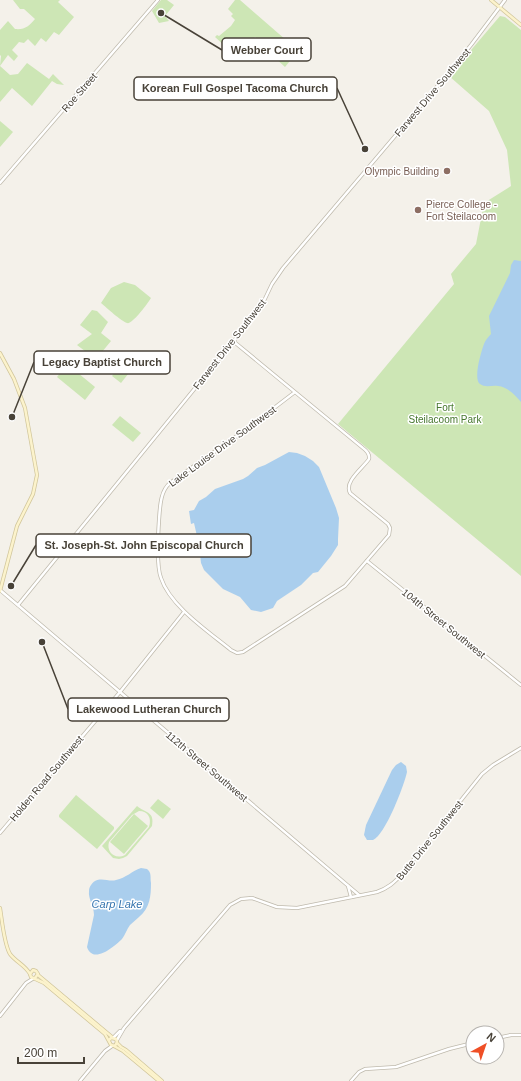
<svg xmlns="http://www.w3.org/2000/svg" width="521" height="1081" font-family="Helvetica,sans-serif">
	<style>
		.green { fill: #cde6b5; fill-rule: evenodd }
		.water { fill: #aaceed }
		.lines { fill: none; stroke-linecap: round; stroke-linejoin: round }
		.tertiary-casing { stroke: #bfbaad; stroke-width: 4 }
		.secondary-casing { stroke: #d1c69c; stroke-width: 4 }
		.tertiary { stroke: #fff; stroke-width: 2.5 }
		.secondary { stroke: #fcf3cc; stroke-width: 2.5 }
		.education-dot { fill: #8d6e63; stroke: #fff; stroke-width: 1.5 }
		.labels { text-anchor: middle; stroke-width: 3; stroke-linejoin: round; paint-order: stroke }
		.street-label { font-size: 10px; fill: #484238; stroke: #fff }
		.education-label { font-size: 10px; fill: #785e54; stroke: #fff; text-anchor: end }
		.park-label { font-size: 10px; fill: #46772e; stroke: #fff }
		.water-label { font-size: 11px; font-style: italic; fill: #3675af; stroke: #fff }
		.leader { fill: none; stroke: #484238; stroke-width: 1.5 }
		.callout-dot { fill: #484238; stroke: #fff; stroke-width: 1.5 }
		.callout { fill: #fff; stroke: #484238; stroke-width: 1.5 }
		.callout-label { font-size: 11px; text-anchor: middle; font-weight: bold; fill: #484238 }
	</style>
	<rect width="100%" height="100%" fill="#f4f1ea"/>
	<g class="green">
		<path d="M13 0H60L58 2 74 17 59 35 54 32 46 42 41 38 35 46 28 39 24 43 19 42 12 50 18 56 14 61 8 55 0 66 1 56 0 55V30L8 21 15 29C25 30 29 26 35 19L24 9H20Z"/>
		<path d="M161 0H167L174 5 165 16 169 21 159 23 152 11Z"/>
		<path d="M235 0H240L286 40 285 42 287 44 283 49 285 51 291 44 298 51 285 67 272 55 265 60 261 57 266 50 259 44 261 42 255 37 237 57 215 37 217 35 219 36 231 26 235 20 231 16 233 14 228 9Z"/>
		<path d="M500 16 505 17 521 30V576L338 424 454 284 451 274 476 244 484 203 511 186 507 150 489 111 449 76Z"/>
		<path d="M27 63 49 79 53 74 64 85 57 84 52 81 32 106 12 88 0 102V66L10 75 18 74Z"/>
		<path d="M0 121 13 132 0 147Z"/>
		<path d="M124 282 135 285 151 298C148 303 132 325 127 323 121 321 107 308 101 303L111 288Z"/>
		<path d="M92 310 97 311 108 322 101 333 111 341 97 358H94L77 345 92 334 80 325Z"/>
		<path d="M128 357 136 364 121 383 112 376Z"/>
		<path d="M67 364 95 387 85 400 57 377Z"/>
		<path d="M120 416 141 433 133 442 112 425Z"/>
		<path d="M76 795 114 827V829L97 849 59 817V815Z"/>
		<path d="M158 799 171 809 163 819 150 808Z"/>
		<path d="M137 806C145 813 155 811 152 826L127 856 123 858 119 859 113 858 102 846ZM139 811C148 811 152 818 149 827L125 855C115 860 106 852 109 842L132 815Z"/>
		<path d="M134 814 148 826 124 854 110 842Z"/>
	</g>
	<g class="water">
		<path d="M514 260 521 261V402C516 396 508 387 498 386 492 385 485 388 480 384 473 379 481 352 484 344 485 341 488 337 491 334L489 316 510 273 511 265Z"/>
		<path d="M289 452 297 453 305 456 313 461 319 467 336 508 339 518 338 539V545L331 556 318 572 313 573 301 585 277 601 273 608 261 612 251 610 240 597 223 589 204 570 201 563 199 545 194 523 191 524 189 511 194 510 199 501 206 497 215 489 243 479 248 476 257 468 265 465Z"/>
		<path d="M401 762 406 766 407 772C404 786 385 835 373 840H367L364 835 366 825 392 770 396 765Z"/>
		<path d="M141 868 147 869C152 873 150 877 151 883 151 896 150 908 139 917 136 920 133 922 130 925 127 929 125 935 122 939 115 946 93 965 87 947L94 915C94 906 88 899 89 891 89 887 92 883 95 881 102 877 109 882 116 880 126 878 132 871 141 868Z"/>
	</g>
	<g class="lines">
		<defs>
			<g id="tertiary">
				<path d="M0 183 158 0"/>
				<path d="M233 341 363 448C367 451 370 454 369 459 363 468 344 481 350 493L388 524 390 528 389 535 345 586 243 652 237 653 231 650C209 632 170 606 161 578 156 565 158 535 159 520 160 508 160 491 170 483L244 431 295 392"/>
				<path d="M367 561 521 685"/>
				<path d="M0 590 359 895"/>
				<path d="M18 605 245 327 262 305 272 284 283 268 440 83 471 45 505 0"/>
				<path d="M0 833 120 692 184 612"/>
				<path d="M348 886 351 897"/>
				<path d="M0 1016 26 983 34 978"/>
				<path d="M114 1037 120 1031"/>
				<path d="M497 1038 511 1035H521"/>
				<path d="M117 1040 124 1028 230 905 241 899 252 898 277 907 297 908 377 892C388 888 394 883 402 874L482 774 493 765 521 748"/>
				<path d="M80 1081 105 1051 112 1046"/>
				<path d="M351 1081 359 1072 365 1069 396 1067 449 1049 473 1043"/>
			</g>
			<g id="secondary">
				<path d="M491 0 521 25"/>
				<path d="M0 353 14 379 25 408 37 475 33 494 17 526 0 591"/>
				<path d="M0 908C2 920 4 944 10 954 16 962 25 965 30 974"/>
				<path d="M38 975 112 1037"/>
				<path d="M35 978 38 974 36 971 33 970 30 974 31 977 44 983 105 1034 111 1045 115 1046 117 1042 116 1039 111 1038 109 1040"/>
				<path d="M117 1043 121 1047 126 1050 162 1081"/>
				<path d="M114 1046 123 1051 159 1081"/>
			</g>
		</defs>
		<use href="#tertiary" class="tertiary-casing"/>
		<use href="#secondary" class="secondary-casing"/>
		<use href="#tertiary" class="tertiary"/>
		<use href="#secondary" class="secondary"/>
	</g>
	<g class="education-dot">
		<circle cx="447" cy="171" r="4"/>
		<circle cx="418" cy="210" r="4"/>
	</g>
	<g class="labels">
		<g class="street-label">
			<text transform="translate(79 92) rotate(-49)" y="4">Roe Street</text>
			<text transform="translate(432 92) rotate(-50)" y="4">Farwest Drive Southwest</text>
			<text transform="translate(229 344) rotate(-52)" y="4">Farwest Drive Southwest</text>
			<text transform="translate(222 446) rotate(-36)" y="4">Lake Louise Drive Southwest</text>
			<text transform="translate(444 623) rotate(39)" y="4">104th Street Southwest</text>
			<text transform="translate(207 766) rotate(40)" y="4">112th Street Southwest</text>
			<text transform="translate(46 778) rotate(-50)" y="4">Holden Road Southwest</text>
			<text transform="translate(429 840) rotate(-51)" y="4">Butte Drive Southwest</text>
		</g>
		<g class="education-label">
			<text x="439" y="175">Olympic Building</text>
			<text x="426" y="208" text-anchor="start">Pierce College -<tspan x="426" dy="12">Fort Steilacoom</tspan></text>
		</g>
		<g class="park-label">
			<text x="445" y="411">Fort<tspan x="445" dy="12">Steilacoom Park</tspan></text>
		</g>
		<g class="water-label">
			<text x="117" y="908">Carp Lake</text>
		</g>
	</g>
	<path class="leader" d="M161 13L222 50M365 149L337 88M12 417L34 362M11 586L36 545M42 642L68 709"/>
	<g class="callout-dot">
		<circle cx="161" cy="13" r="4"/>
		<circle cx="365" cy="149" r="4"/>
		<circle cx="12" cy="417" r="4"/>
		<circle cx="11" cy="586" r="4"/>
		<circle cx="42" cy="642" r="4"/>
	</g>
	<g class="callout">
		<rect x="222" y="38" width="89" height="23" rx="4"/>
		<rect x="134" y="77" width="203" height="23" rx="4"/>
		<rect x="34" y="351" width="136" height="23" rx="4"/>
		<rect x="36" y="534" width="215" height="23" rx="4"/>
		<rect x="68" y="698" width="161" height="23" rx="4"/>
	</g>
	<g class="callout-label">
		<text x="267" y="54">Webber Court</text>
		<text x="235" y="92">Korean Full Gospel Tacoma Church</text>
		<text x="102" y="366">Legacy Baptist Church</text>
		<text x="144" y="549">St. Joseph-St. John Episcopal Church</text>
		<text x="149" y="713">Lakewood Lutheran Church</text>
	</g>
	<g transform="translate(485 1045) rotate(40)"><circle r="19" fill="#ffffff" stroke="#b6b3af"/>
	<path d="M0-3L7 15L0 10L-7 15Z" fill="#ef4f26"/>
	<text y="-6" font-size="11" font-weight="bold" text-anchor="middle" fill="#484238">N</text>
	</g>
	<path d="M18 1057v6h66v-6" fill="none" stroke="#484238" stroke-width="2"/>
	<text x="24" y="1057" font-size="12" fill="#484238" stroke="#ffffff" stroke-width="3" paint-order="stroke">200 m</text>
</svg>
